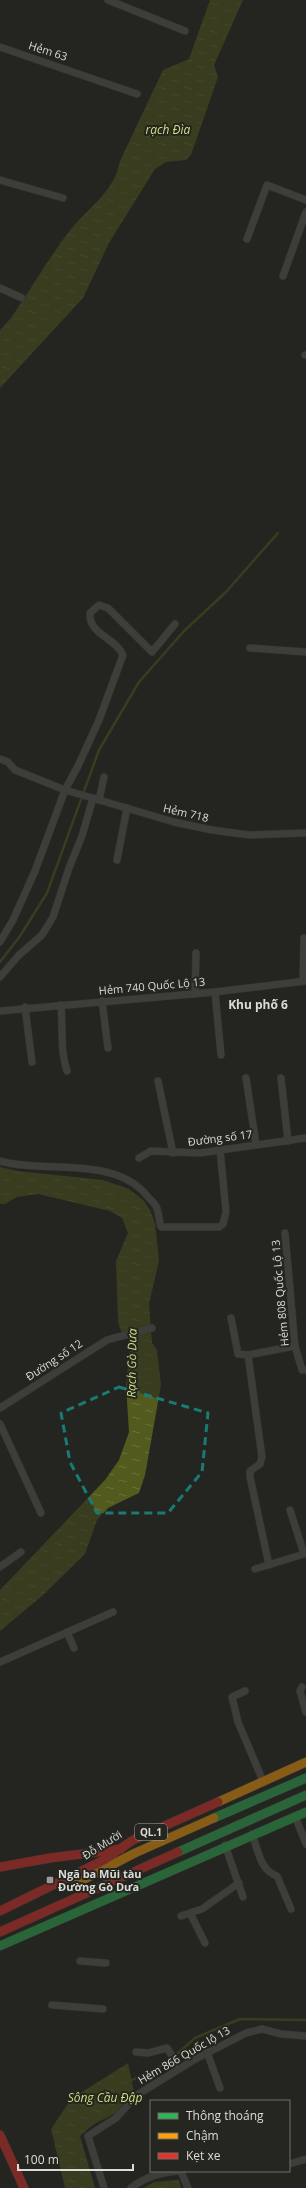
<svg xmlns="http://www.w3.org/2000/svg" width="306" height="2188" font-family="'Open Sans',sans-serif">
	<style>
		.water { fill: url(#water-ripples) }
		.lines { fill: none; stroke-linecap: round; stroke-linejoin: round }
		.stream { stroke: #525a1d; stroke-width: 2.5 }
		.street-casing { stroke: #3e3f3c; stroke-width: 8 }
		.fast-casing { stroke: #3e3f3c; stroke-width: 10 }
		.slow-casing { stroke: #3e3f3c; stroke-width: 10 }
		.jam-casing { stroke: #3e3f3c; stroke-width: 10 }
		.street { stroke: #5b5c59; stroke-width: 7 }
		.fast { stroke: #30b455; stroke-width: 9 }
		.slow { stroke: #ff9f0a; stroke-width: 9 }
		.jam { stroke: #e5322d; stroke-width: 9 }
		.marked { fill: none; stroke: #197b73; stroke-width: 3; stroke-dasharray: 8 5; stroke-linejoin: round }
		.poi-dot { fill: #9b9c98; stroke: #252620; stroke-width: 1.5 }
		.labels { text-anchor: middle; stroke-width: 4; stroke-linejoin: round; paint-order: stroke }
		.shield { fill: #252620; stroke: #a4a5a1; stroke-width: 1 }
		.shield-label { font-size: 10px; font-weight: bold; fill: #dbdcd8 }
		.street-label { font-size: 11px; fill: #dbdcd8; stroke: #252620 }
		.poi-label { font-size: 11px; font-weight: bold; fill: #dbdcd8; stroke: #252620; text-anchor: start }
		.water-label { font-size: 12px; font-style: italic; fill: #cfdf82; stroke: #252620 }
		.neighbourhood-label { font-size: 12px; font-weight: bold; fill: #dbdcd8; stroke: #252620 }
	</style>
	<defs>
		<pattern id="water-ripples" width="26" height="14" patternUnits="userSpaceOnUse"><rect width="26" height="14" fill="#525a1d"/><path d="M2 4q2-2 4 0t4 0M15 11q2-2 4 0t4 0" fill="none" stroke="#6a713d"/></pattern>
	</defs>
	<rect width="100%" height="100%" fill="#242521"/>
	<g class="water">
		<path d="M210 0H243L214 65 218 77 191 155 186 160 166 162 155 169 109 243 83 298 0 388V330L11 318C31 289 49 257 71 229 90 206 114 192 120 161L163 70 189 59Z"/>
		<path d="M0 1167 18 1171 103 1180 129 1189 143 1200 150 1210 155 1223 159 1261 149 1304 152 1343 157 1350 161 1385 145 1475 139 1493 108 1508 97 1520 85 1554 42 1596 0 1631V1590L105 1480 119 1460 129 1432 126 1385 131 1342 121 1331 118 1322 116 1261 128 1233 122 1218 110 1211 38 1194 17 1197 5 1204H0Z"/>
		<path d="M128 2063 134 2092 116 2113 94 2124 80 2136 95 2188H65L51 2129 71 2099Z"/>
		<path d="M179 2180 181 2188H143L154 2182Z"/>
	</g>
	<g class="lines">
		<g class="stream">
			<path d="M0 962 20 936 47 893 99 750 139 682 184 631 226 592 278 533"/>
			<path d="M130 2081 167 2063 195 2038 240 2019 306 2020"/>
		</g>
		<defs>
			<g id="street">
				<path d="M108 0 185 31"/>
				<path d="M0 47 137 94"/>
				<path d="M0 180 63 198"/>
				<path d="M247 239 267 185 306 200"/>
				<path d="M283 276 306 212"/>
				<path d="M0 288 22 298"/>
				<path d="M305 355H306"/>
				<path d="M250 648 306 652"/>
				<path d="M0 759 8 762 15 770 65 790 174 822 212 830 249 835 306 833"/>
				<path d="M99 800 104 777"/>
				<path d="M117 860 127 808"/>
				<path d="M0 942 13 920 35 871 65 790 78 766 99 720 123 655C116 638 88 634 90 613L99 605 108 608 152 652 175 624"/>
				<path d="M0 977 19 955 42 935 53 917 69 868 82 836 93 798"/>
				<path d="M303 981 304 938"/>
				<path d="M215 992 221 1055"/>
				<path d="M195 994 196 953"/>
				<path d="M102 1001 108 1048"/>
				<path d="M61 1005C63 1027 60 1050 67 1071"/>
				<path d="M25 1007 32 1062"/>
				<path d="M0 1011 215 992 306 981"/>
				<path d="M246 1078 256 1144"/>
				<path d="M281 1078 288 1141"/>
				<path d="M158 1081 173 1153"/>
				<path d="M139 1158 151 1151 200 1153 306 1138"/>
				<path d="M0 1161C46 1174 116 1155 148 1197 151 1200 154 1203 156 1206 159 1212 159 1221 161 1227H219L223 1224 226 1212 220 1149"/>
				<path d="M285 1233 295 1346 302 1370H306"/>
				<path d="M231 1318 238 1354 248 1355 295 1346"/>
				<path d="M248 1355 262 1457 260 1464 250 1471V1477L269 1565"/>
				<path d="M0 1408 107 1340 152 1328"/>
				<path d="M0 1424 41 1513"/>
				<path d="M0 1567 21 1552"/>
				<path d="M255 1569 304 1554 290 1510"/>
				<path d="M67 1632 74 1648"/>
				<path d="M0 1662 113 1612"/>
				<path d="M302 1687 300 1691 306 1712"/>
				<path d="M245 1691 232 1697 238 1722 263 1781"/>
				<path d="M295 1816 306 1844"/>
				<path d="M252 1834C258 1849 260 1871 277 1876L291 1909"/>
				<path d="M225 1845 243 1897"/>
				<path d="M190 1913 205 1943"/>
				<path d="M181 1916 202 1909 239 1883"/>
				<path d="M80 1961 106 1963"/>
				<path d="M52 2005 103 2009"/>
				<path d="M136 2052 148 2053 167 2048 180 2068"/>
				<path d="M207 2052 220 2088"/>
				<path d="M289 2164 306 2159"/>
				<path d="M181 2171 188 2188"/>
				<path d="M104 2188 88 2136 116 2118 137 2095 192 2061 246 2033 262 2029 281 2034 306 2036"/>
				<path d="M131 2188C147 2176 161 2172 181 2171"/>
			</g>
			<g id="fast">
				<path d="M214 1818 306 1778"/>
				<path d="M178 1852 306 1795"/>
				<path d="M0 1946 306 1812"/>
			</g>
			<g id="slow">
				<path d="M218 1802 306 1762"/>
				<path d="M73 1885 135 1853 214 1818"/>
			</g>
			<g id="jam">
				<path d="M0 1867 50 1858 121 1849"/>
				<path d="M0 1911 104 1860 133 1840 218 1802"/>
				<path d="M0 1932 178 1852"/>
				<path d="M0 2135 24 2188"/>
			</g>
		</defs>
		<use href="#street" class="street-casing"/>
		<use href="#fast" class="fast-casing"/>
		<use href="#slow" class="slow-casing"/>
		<use href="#jam" class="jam-casing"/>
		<use href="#street" class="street"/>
		<use href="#fast" class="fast"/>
		<use href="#slow" class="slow"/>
		<use href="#jam" class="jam"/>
	</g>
	<path d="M0 0H306V2188H0ZM119 1387 208 1413 202 1472 168 1513H97L70 1462 61 1413Z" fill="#242521" fill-opacity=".55" fill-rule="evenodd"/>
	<path class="marked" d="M119 1387 208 1413 202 1472 168 1513H97L70 1462 61 1413Z"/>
	<rect class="poi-dot" x="46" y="1876" width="8" height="8" rx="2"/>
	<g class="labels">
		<rect class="shield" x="135" y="1824" width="32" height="16" rx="3"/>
		<g class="shield-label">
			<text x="151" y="1836">QL.1</text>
		</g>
		<g class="street-label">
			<text transform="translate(48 51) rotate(18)" y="4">Hẻm 63</text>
			<text transform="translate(186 813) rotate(13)" y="4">Hẻm 718</text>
			<text transform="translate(152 986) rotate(-5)" y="4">Hẻm 740 Quốc Lộ 13</text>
			<text transform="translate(220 1138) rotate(-7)" y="4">Đường số 17</text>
			<text transform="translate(280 1293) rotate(-95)" y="4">Hẻm 808 Quốc Lộ 13</text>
			<text transform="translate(54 1360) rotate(-33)" y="4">Đường số 12</text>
			<text transform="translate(102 1845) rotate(-32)" y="4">Đỗ Mười</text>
			<text transform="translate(184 2055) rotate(-30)" y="4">Hẻm 866 Quốc lộ 13</text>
		</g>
		<g class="poi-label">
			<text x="58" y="1878">Ngã ba Mũi tàu<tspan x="58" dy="13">Đường Gò Dưa</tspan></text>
		</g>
		<g class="water-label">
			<text x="168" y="134">rạch Đìa</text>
			<text transform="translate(132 1363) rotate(-89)" y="4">Rạch Gò Dưa</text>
			<text x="105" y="2102">Sông Cầu Đập</text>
		</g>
		<g class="neighbourhood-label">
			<text x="258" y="1009">Khu phố 6</text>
		</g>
	</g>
	<rect x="150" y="2100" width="140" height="72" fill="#252620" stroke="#6e6f6a"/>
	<rect x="158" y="2113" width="20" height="6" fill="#30b455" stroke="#6e6f6a"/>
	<text x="186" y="2120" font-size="12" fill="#dbdcd8">Thông thoáng</text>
	<rect x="158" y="2133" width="20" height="6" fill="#ff9f0a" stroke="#6e6f6a"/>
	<text x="186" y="2140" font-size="12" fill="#dbdcd8">Chậm</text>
	<rect x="158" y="2153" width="20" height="6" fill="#e5322d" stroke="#6e6f6a"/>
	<text x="186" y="2160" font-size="12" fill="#dbdcd8">Kẹt xe</text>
	<path d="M18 2164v6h115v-6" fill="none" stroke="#dbdcd8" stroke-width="2"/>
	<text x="24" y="2164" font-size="12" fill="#dbdcd8" stroke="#252620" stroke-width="3" paint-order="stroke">100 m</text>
</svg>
